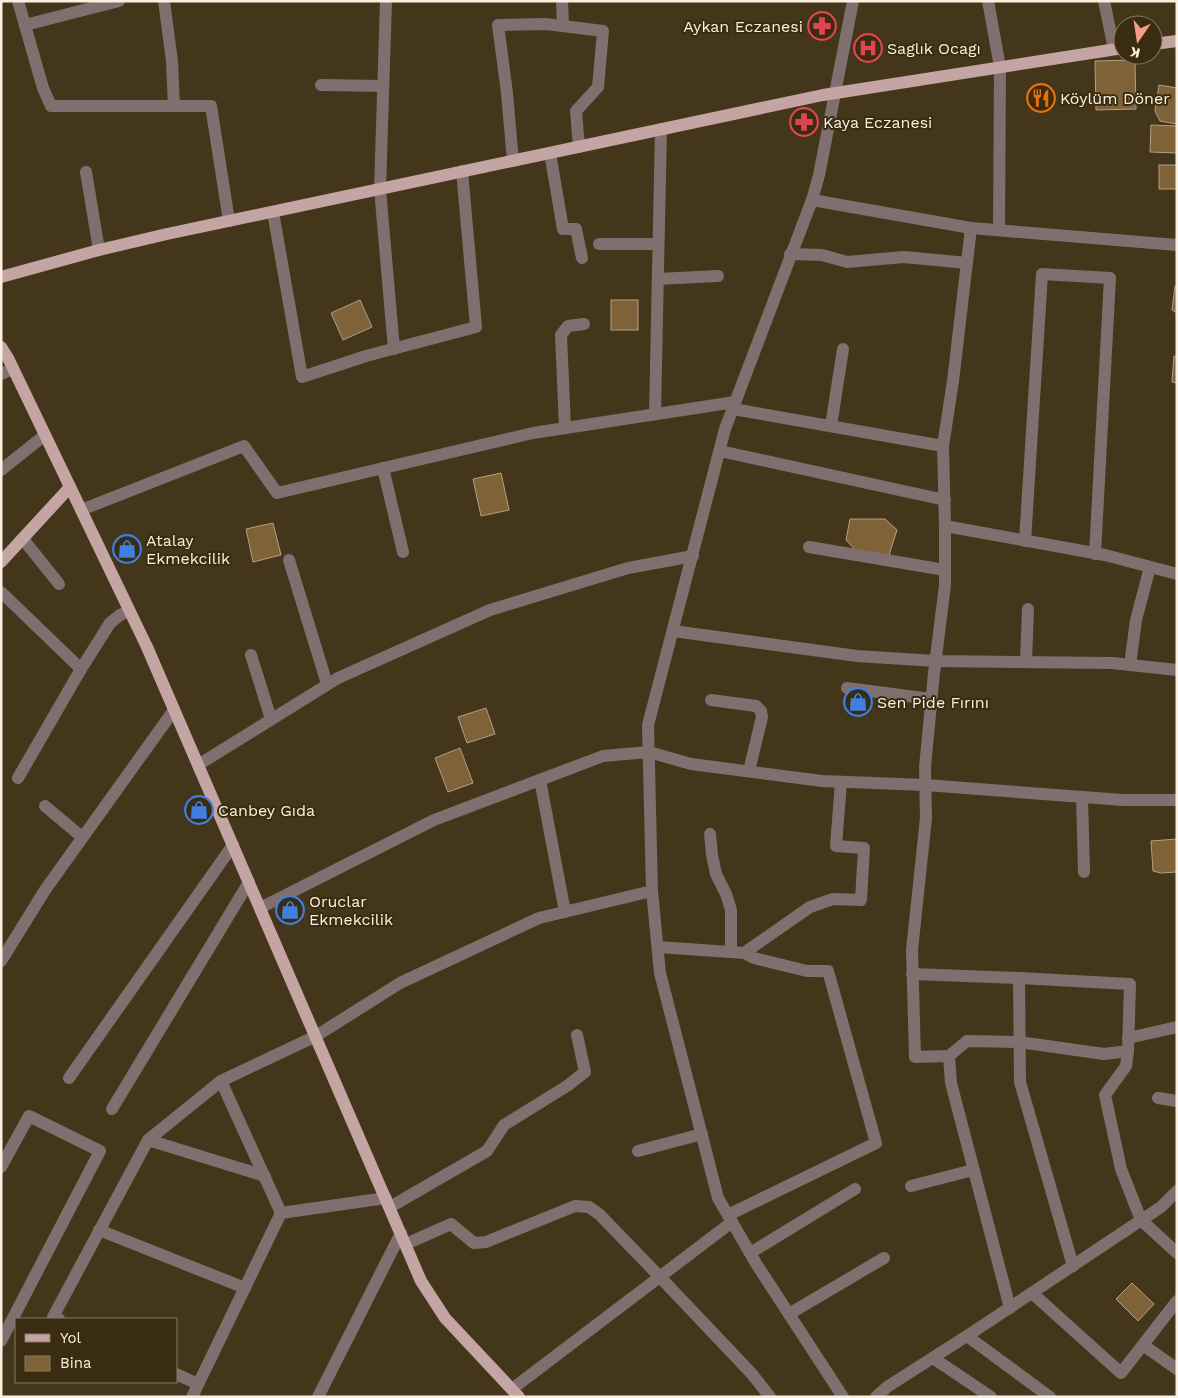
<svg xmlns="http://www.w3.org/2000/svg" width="1178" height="1398" font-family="'Work Sans',sans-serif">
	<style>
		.building { fill: #7f6238; stroke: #b49f83 }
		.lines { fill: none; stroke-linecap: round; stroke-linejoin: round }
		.minor { stroke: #7f6f6f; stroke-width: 12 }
		.major { stroke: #c5a4a4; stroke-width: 12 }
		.labels { text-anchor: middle; stroke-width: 4; stroke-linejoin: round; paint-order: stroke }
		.poi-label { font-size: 16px; fill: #f9f0e0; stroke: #392c10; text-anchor: start }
	</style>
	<rect width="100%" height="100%" fill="#44361b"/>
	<g class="building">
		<path d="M1135 60 1136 109 1096 110 1095 61Z"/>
		<path d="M1159 85 1177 88V124L1160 121 1155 111Z"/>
		<path d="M1151 125 1177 126V153L1150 152Z"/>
		<rect x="1159" y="165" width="18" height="24"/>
		<path d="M1175 286H1177V313L1172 310Z"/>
		<path d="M360 300 372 327 343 340 331 313Z"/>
		<rect x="611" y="300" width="27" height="30"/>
		<path d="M1174 356 1177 357V383L1172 382Z"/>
		<path d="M501 473 509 510 481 516 473 479Z"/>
		<path d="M850 519H885L897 530 889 555 859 554 846 540Z"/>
		<path d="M273 523 281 555 253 562 246 529Z"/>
		<path d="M486 708 495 734 467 743 458 717Z"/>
		<path d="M460 748 473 783 448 792 435 758Z"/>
		<path d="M1177 839V872L1161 873 1153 871 1151 841Z"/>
		<path d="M1132 1283 1154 1304 1138 1321 1116 1299Z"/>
	</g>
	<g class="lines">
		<g class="minor">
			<path d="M18 1 43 88 51 106H211L229 221"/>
			<path d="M164 1 172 61 174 106"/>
			<path d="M386 1 380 189 394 349"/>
			<path d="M562 1 563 26"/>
			<path d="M988 1 1000 67 999 230"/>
			<path d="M1104 1 1114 49"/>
			<path d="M25 25 119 1"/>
			<path d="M321 85 383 86"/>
			<path d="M550 153 563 229H576L582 258"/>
			<path d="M513 161 507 93 498 25 546 24 603 31 598 87 576 111 579 147"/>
			<path d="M86 172 99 250"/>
			<path d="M812 200 971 228 1177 245"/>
			<path d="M273 212 302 377 366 356 476 327 462 171"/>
			<path d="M599 244H658"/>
			<path d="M790 254 822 255 847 262 904 257 967 263"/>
			<path d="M658 279 718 276"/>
			<path d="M1 374 13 369"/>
			<path d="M733 409 943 446 953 381 971 228"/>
			<path d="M655 414 661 129"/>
			<path d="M831 426 843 349"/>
			<path d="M565 428 561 335 568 326 584 324"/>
			<path d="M943 446 945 526 1105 555 1177 574"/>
			<path d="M720 451 945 500"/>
			<path d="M383 468 403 552"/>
			<path d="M1 470 45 435"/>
			<path d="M81 510 244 446 277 493 533 433 735 402"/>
			<path d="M945 526V585L934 673 925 767 926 818 912 950 915 1057 949 1056 951 1083 1010 1308"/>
			<path d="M23 539 59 584"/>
			<path d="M1025 541 1042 274 1110 278 1095 554"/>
			<path d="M809 547 945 570"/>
			<path d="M289 560 327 684"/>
			<path d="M1 592 81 669"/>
			<path d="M673 631 857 656 935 661 1112 663 1177 670"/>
			<path d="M251 655 271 719"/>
			<path d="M1026 661 1028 609"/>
			<path d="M1130 665 1136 620 1150 567"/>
			<path d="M847 688 931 699"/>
			<path d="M711 700 756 706 761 711 762 717 749 771"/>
			<path d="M198 765 338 678 490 610 628 568 693 556"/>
			<path d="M18 778 81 669 110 623 120 615 129 611"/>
			<path d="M540 780 565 912"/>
			<path d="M1082 797 1084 872"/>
			<path d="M45 806 82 837"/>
			<path d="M710 834 712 855 716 874 726 894 731 910V952"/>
			<path d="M260 908 434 820 603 756 649 752 691 764 822 781 925 785 1123 800H1177"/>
			<path d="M658 947 744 953 810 907 833 899 861 900 864 848 836 846 841 782"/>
			<path d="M1 961 45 890 174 710"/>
			<path d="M912 974 1019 978 1130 984 1128 1051"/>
			<path d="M1019 978 1020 1082 1073 1266"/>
			<path d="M1128 1038 1177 1027"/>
			<path d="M949 1056 967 1041 1019 1042 1104 1054 1128 1051 1126 1066 1105 1095 1121 1169 1141 1220 1177 1253"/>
			<path d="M69 1078 233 845"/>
			<path d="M221 1081 281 1213"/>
			<path d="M1158 1098 1177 1101"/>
			<path d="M112 1109 249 882"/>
			<path d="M148 1140 265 1176"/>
			<path d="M638 1151 702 1134"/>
			<path d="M1 1167 29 1116 100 1151 1 1341"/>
			<path d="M911 1186 973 1170"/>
			<path d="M390 1207 487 1151 504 1125 567 1086 585 1072 577 1035"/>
			<path d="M728 1215 876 1143 828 971H807L754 958 744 953"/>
			<path d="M99 1230 245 1288"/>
			<path d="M406 1244 451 1224 474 1243 486 1242 575 1206 589 1207 599 1214 660 1277 752 1374 770 1397"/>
			<path d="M750 1253 855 1189"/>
			<path d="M1032 1293 1121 1373 1177 1301"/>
			<path d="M789 1314 884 1258"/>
			<path d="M59 1319 53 1317 148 1140 221 1081 316 1036 400 983 539 918 652 891"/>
			<path d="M967 1336 1050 1397"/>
			<path d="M1143 1345 1177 1369"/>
			<path d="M933 1358 991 1397"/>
			<path d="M176 1374 198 1384"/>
			<path d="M512 1389 732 1222"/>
			<path d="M192 1397 281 1213 386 1198"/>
			<path d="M318 1397 401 1233"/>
			<path d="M843 1397 757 1265 718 1198 660 973 652 891 648 725 725 429 812 200 819 175 853 1"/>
			<path d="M876 1397 887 1387 973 1332 1161 1207 1177 1191"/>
		</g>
		<g class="major">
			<path d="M1153 44 1177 41"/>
			<path d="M1 277 99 250 167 234 823 95 1123 48"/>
			<path d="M1 347 9 360 147 647 421 1281 445 1318 519 1397"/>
			<path d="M1 562 70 487"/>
		</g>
	</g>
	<defs>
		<symbol id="pharmacy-ring" viewBox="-11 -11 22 22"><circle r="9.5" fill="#392c10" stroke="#e0444e" stroke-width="1.5"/><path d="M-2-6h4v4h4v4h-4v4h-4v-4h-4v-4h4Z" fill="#e0444e"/></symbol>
		<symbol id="hospital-ring" viewBox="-11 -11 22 22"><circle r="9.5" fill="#392c10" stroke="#e0444e" stroke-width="1.5"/><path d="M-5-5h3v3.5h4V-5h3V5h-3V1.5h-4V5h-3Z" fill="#e0444e"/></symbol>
		<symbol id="restaurant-ring" viewBox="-11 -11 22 22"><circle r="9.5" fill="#392c10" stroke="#e8710a" stroke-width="1.5"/><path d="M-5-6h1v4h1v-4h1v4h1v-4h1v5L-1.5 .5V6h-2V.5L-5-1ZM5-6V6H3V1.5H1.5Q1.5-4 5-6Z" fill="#e8710a"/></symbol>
		<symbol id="shop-ring" viewBox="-11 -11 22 22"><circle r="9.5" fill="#392c10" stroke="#3f7fe0" stroke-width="1.5"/><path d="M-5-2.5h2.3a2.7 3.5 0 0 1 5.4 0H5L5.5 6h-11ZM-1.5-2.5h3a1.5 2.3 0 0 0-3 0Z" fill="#3f7fe0"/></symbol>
	</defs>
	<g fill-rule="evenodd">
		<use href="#pharmacy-ring" x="806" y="10" width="32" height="32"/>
		<use href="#hospital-ring" x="852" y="32" width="32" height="32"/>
		<use href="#restaurant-ring" x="1025" y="82" width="32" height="32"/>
		<use href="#pharmacy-ring" x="788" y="106" width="32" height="32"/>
		<use href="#shop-ring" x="111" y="533" width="32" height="32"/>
		<use href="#shop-ring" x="842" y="686" width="32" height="32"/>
		<use href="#shop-ring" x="183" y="794" width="32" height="32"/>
		<use href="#shop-ring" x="274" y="894" width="32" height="32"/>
	</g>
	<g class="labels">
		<g class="poi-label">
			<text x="803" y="32" text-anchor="end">Aykan Eczanesi</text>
			<text x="887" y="54">Saglık Ocagı</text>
			<text x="1060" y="104">Köylüm Döner</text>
			<text x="823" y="128">Kaya Eczanesi</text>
			<text x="146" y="546">Atalay<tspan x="146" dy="18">Ekmekcilik</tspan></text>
			<text x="877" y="708">Sen Pide Fırını</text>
			<text x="218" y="816">Canbey Gıda</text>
			<text x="309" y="907">Oruclar<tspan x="309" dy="18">Ekmekcilik</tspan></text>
		</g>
	</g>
	<rect width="1178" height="1398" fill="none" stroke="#f9f0e0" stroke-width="5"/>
	<rect x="15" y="1318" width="162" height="65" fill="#392c10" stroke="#867a63"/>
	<rect x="25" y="1334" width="25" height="8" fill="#c5a4a4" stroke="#867a63"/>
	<text x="60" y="1343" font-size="15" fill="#f9f0e0">Yol</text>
	<rect x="25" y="1356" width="25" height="15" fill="#7f6238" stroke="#867a63"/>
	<text x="60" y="1368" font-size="15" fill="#f9f0e0">Bina</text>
	<g transform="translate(1138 40) rotate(193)"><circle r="24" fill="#392c10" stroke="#867a63"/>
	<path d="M0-4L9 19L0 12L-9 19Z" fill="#f49d8c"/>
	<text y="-8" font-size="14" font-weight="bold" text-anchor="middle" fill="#f9f0e0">K</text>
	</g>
</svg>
